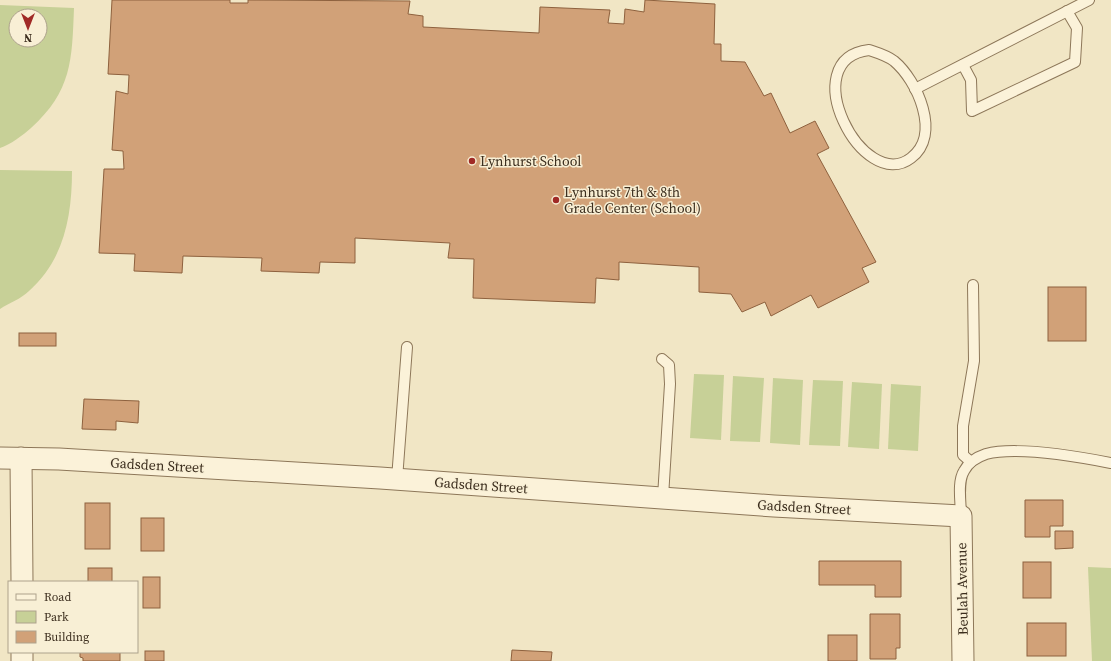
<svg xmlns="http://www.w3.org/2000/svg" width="1111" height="661" font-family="'Source Serif 4',serif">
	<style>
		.green { fill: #c7d097; fill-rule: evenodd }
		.building { fill: #d1a178; stroke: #8e613e }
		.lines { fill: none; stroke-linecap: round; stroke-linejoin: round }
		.service-casing { stroke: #8d7759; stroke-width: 12 }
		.minor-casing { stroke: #8d7759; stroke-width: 23 }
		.service { stroke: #fbf2d9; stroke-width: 10 }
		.minor { stroke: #fbf2d9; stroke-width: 21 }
		.poi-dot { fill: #a02a26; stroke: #f8efd5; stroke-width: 1.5 }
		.labels { text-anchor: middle; stroke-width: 3; stroke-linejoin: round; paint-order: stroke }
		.poi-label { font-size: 14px; fill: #3c2e1e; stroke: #f8efd5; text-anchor: start }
		.street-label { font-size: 14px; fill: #3c2e1e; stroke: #f8efd5 }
	</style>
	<rect width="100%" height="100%" fill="#f1e6c5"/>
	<g class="green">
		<path d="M0 5 74 8C72 60 72 91 31 128 23 135 10 145 0 148ZM16 16H40V40H16Z"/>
		<path d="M0 170 72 171C72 216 64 260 29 291 21 299 9 303 0 309Z"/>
		<path d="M694 374 724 375 721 440 690 438Z"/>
		<path d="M733 376 764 378 760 442 730 441Z"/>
		<path d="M773 378 803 380 800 445 770 443Z"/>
		<path d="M813 380 843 381 840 446 809 445Z"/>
		<path d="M852 382 882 384 879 449 848 447Z"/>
		<path d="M891 384 921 386 918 451 888 449Z"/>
		<path d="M1088 567 1111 568V661H1092Z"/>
	</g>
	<g class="building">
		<path d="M112 0H230V3H248V0L410 1 408 14 423 16V27L539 33 540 7 610 10 608 23 624 24 625 9 644 12 645 0 715 4 714 44H721V61L745 62 764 96 771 93 790 133 815 121 829 148 817 154 876 262 862 268 869 282 818 308 811 295 771 316 765 302 742 312 731 294 699 292V267L619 262V280L596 278 595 303 473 298 474 259 448 258 450 243 355 238V263L320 262 319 273 261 271 262 258 183 256 182 273 134 271 135 254 99 253 104 169H124L123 151 112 150 116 91 128 94 129 75 108 74Z"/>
		<rect x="1048" y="287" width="38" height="54"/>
		<rect x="19" y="333" width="37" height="13"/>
		<path d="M84 399 139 401 138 423 116 421V430L82 429Z"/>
		<path d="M1025 500H1063V526H1050V537H1025Z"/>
		<rect x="85" y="503" width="25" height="46"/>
		<rect x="141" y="518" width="23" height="33"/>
		<path d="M1055 531H1073V548L1055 549Z"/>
		<path d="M819 561H901V597H875V585H819Z"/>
		<rect x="1023" y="562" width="28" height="36"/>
		<rect x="88" y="568" width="24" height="14"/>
		<rect x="143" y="577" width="17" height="31"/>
		<path d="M870 614H900V648H896V659H870Z"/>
		<rect x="1027" y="623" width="39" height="33"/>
		<rect x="828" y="635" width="29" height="26"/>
		<path d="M512 650 552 652 551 661H511Z"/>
		<rect x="145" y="651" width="19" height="10"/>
		<path d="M80 652H120V661H83V658L80 657Z"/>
	</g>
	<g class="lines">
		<defs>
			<g id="service">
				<path d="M869 50C878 53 886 55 894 61 917 80 942 135 911 158 863 195 793 59 869 50Z"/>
				<path d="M963 65 971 80 972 111 1075 62 1077 28 1067 11"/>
				<path d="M915 89 1089 0"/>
				<path d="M662 359 669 365 670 384 663 497"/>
				<path d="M971 462 963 455V426L974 361 973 285"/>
				<path d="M397 479 407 347"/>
				<path d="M961 516C961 503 957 482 964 471 968 463 977 457 986 454 1016 446 1080 457 1111 463"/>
			</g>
			<g id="minor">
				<path d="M0 458 59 459 380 478 774 506 961 516 963 661"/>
				<path d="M21 458 22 582"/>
				<path d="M22 652V661"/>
			</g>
		</defs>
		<use href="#service" class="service-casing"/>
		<use href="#minor" class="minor-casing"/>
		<use href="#service" class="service"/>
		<use href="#minor" class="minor"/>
	</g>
	<g class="poi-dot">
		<circle cx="472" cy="161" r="4"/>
		<circle cx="556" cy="200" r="4"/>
	</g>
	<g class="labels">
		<g class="poi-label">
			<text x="480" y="166">Lynhurst School</text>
			<text x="564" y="197">Lynhurst 7th &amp; 8th<tspan x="564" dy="16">Grade Center (School)</tspan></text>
		</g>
		<g class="street-label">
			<text transform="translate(157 465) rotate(3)" y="5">Gadsden Street</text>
			<text transform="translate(481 485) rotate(4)" y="5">Gadsden Street</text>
			<text transform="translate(804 507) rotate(3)" y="5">Gadsden Street</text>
			<text transform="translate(962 589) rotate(-91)" y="5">Beulah Avenue</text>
		</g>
	</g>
	<rect x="8" y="581" width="130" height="72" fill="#f8efd5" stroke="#ada28c"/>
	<rect x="16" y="594" width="20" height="6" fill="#fbf2d9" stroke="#ada28c"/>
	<text x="44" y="601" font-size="12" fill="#3c2e1e">Road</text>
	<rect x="16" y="611" width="20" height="12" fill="#c7d097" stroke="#ada28c"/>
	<text x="44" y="621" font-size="12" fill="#3c2e1e">Park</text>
	<rect x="16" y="631" width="20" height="12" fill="#d1a178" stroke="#ada28c"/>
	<text x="44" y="641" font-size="12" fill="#3c2e1e">Building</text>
	<g transform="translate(28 28) rotate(180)"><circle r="19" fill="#f8efd5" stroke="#ada28c"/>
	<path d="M0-3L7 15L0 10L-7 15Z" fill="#a02a26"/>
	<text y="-6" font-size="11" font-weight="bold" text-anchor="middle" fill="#3c2e1e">N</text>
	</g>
</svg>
